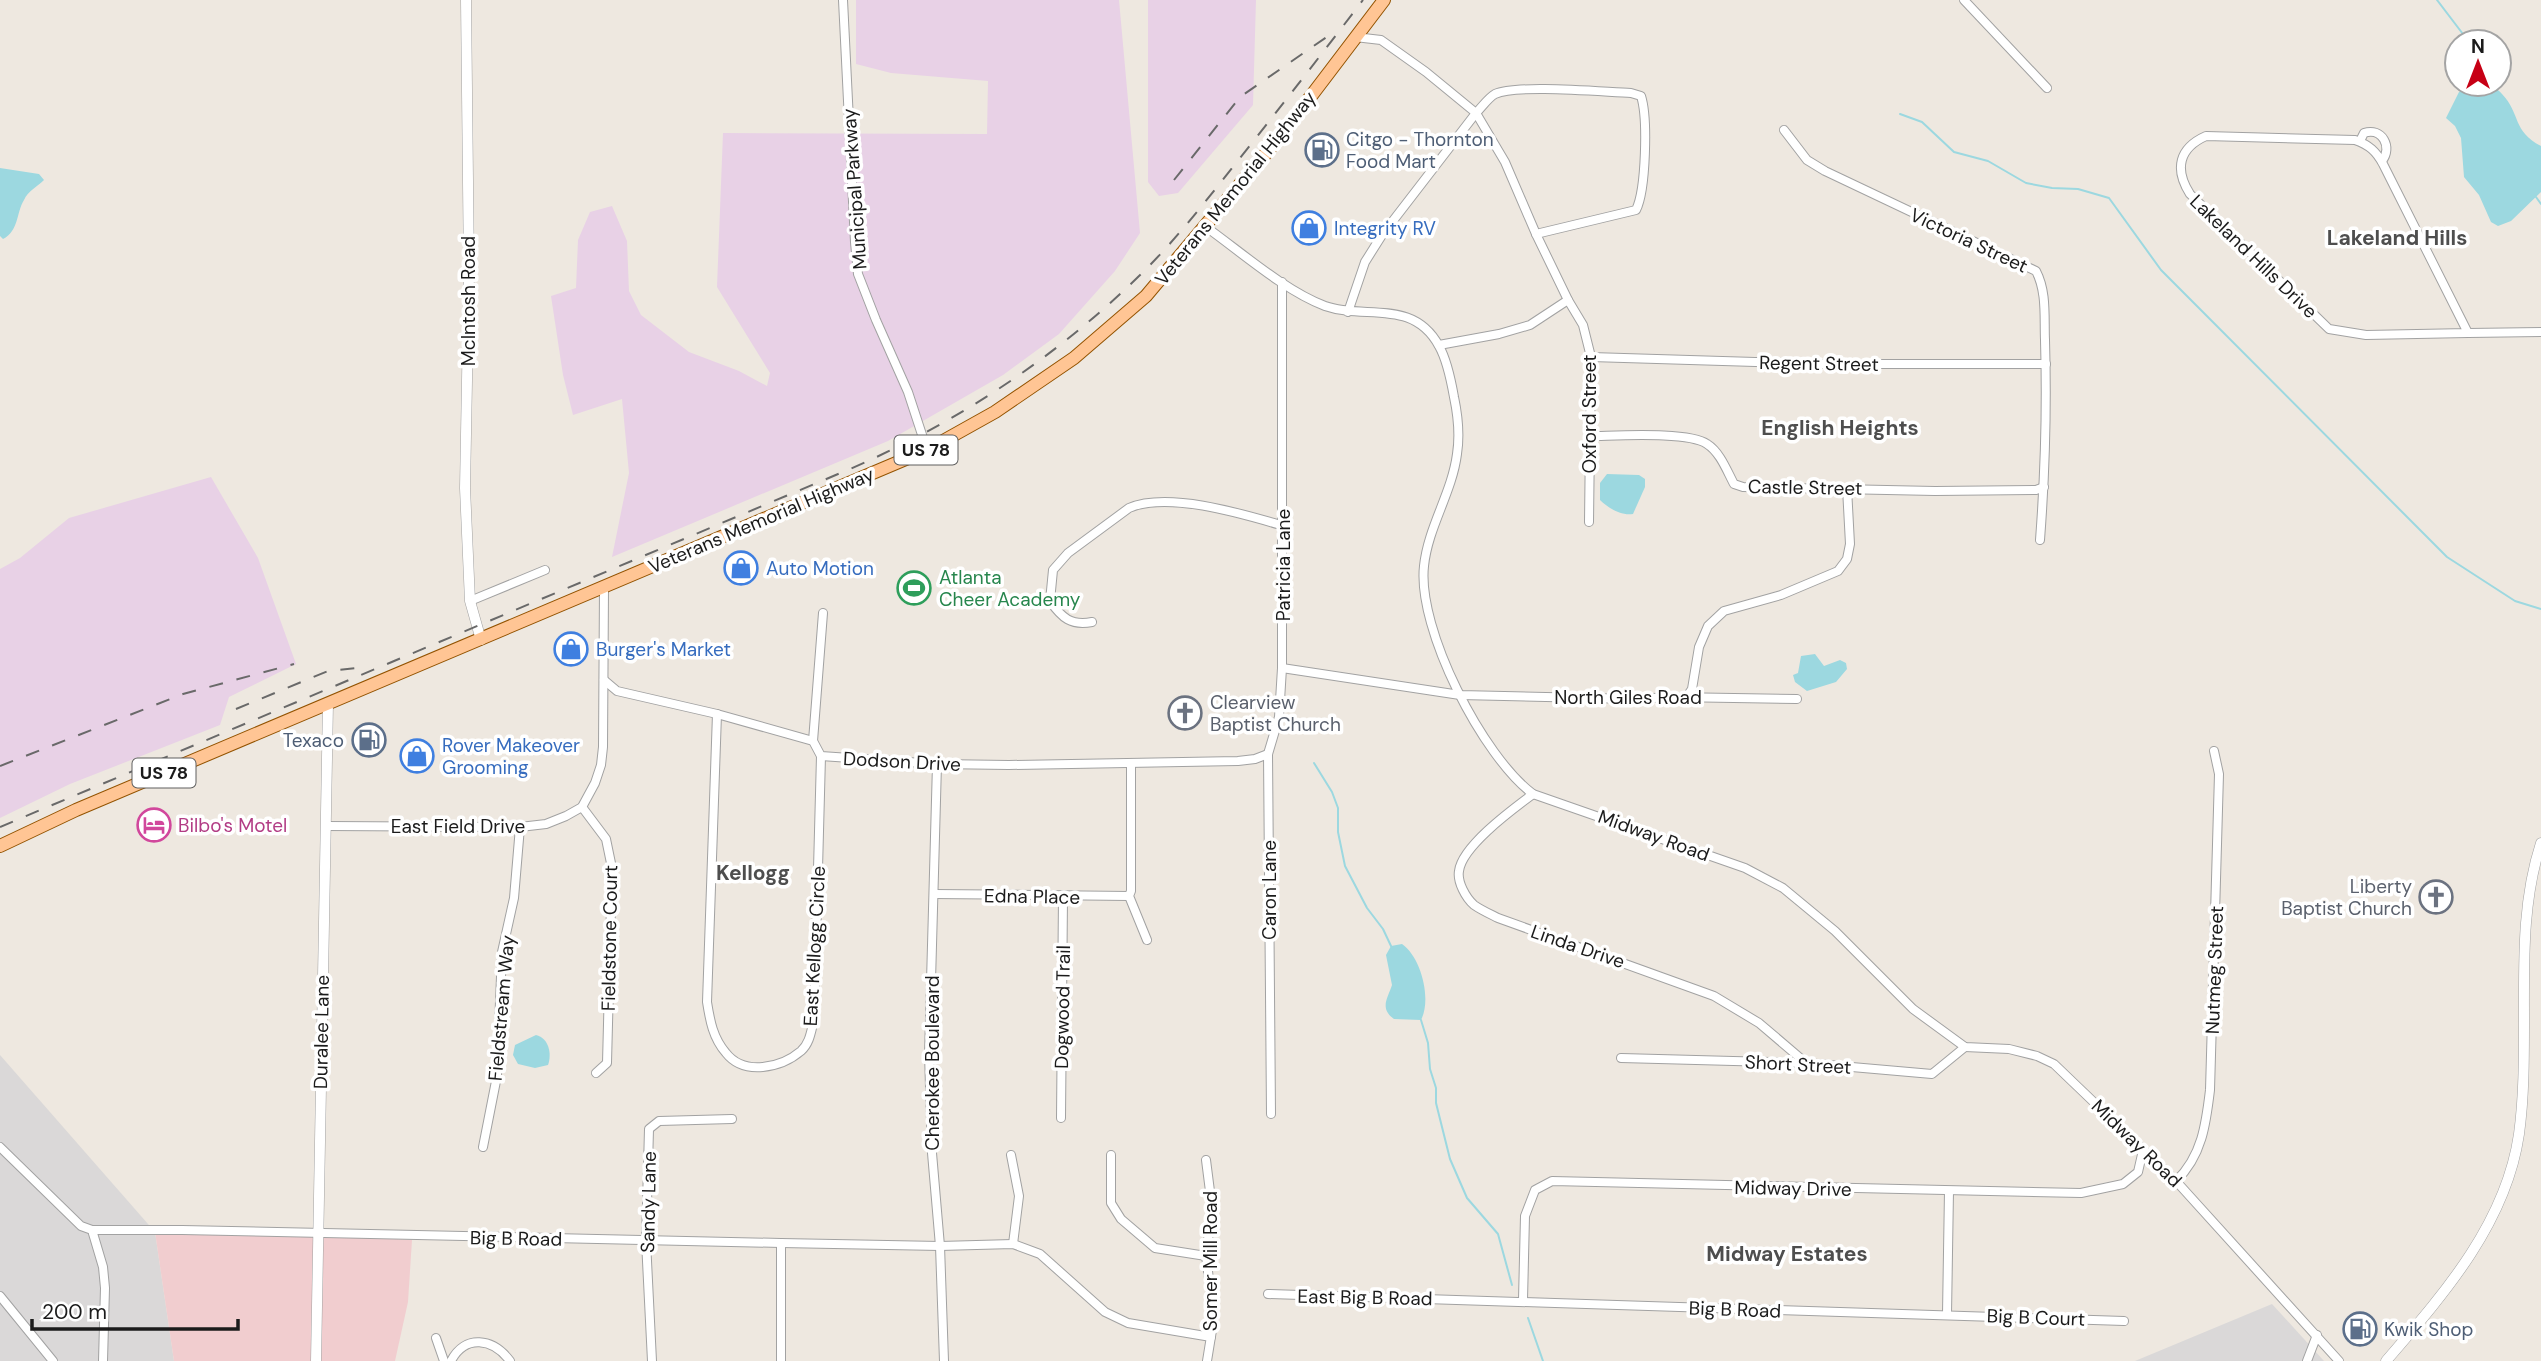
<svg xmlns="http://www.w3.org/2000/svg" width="2541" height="1361" font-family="'DM Sans',sans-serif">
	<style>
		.residential { fill: #dad8d8 }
		.commercial { fill: #f1cdcf }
		.industrial { fill: #e8d1e6 }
		.water { fill: #9cd8e0 }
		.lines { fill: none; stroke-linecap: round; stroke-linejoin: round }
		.stream { stroke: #9cd8e0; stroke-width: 2 }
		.minor-casing { stroke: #a2a2a2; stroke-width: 10 }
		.tertiary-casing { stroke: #a2a2a2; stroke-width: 11 }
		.primary-casing { stroke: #935300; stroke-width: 14 }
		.minor { stroke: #fff; stroke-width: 8 }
		.tertiary { stroke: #fff; stroke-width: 10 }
		.primary { stroke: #ffc594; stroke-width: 12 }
		.rail { stroke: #696969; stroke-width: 2; stroke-dasharray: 14 14; stroke-linecap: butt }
		.labels { text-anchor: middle; stroke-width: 7; stroke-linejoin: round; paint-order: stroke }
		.shield { fill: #fff; stroke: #5f5f5f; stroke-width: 2 }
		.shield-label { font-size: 18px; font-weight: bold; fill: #1b1b1b }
		.service-label { font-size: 19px; fill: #4e5e75; stroke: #fff; text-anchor: start }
		.street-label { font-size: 19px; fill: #1b1b1b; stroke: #fff }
		.shop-label { font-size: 19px; fill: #366cbe; stroke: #fff; text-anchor: start }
		.leisure-label { font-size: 19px; fill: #27864d; stroke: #fff; text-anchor: start }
		.worship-label { font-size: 19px; fill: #5b616d; stroke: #fff; text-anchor: start }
		.hotel-label { font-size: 19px; fill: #b23c85; stroke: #fff; text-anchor: start }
		.neighbourhood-label { font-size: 21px; font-weight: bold; fill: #4e4e4e; stroke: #fff }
	</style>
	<rect width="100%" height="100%" fill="#eee8e0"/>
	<g class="residential">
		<path d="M0 1055 155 1232 174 1361H0Z"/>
		<path d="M2272 1304 2324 1361H2135Z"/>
	</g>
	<path class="commercial" d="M268 1231 412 1240 408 1302 395 1361H174L155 1232Z"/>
	<g class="industrial">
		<path d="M856 0H1119L1140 233 1115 271 1059 334 1003 375 888 441 612 557 629 473 622 399 573 415 563 375 551 296 576 288 578 240 590 212 612 206 627 241 629 291 641 315 689 352 739 371 767 386 770 373 717 287 723 133 987 134 988 81 891 73 856 64Z"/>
		<path d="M1148 0H1256L1253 105 1178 193 1159 196 1148 182Z"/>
		<path d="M211 477 258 558 296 664 229 697 220 725 70 784 0 818V569L20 558 69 518Z"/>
	</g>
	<g class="water">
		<path d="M2488 84C2493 87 2498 89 2502 94 2521 114 2512 131 2541 146V192L2511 221 2498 226 2491 222 2479 195 2464 177 2461 138 2455 126 2446 118 2459 92 2469 85Z"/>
		<path d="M0 168 39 174 44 180C37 187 28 191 24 200 16 213 19 231 3 239L0 236Z"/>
		<path d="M1607 474 1639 475 1645 479V487L1633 514C1621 516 1608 508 1600 500V483Z"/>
		<path d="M1815 654 1824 666 1840 660 1846 663 1847 669 1836 682 1807 691 1795 682 1793 675 1798 673 1801 656Z"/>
		<path d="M1402 944C1421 957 1432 999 1421 1020L1394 1019C1379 1008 1388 998 1392 985L1386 955 1391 946Z"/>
		<path d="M536 1035C549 1038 552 1054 548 1065L535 1068 518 1064 513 1055 515 1045Z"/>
	</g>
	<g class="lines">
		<g class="stream">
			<path d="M2437 0 2469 42"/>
			<path d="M1900 114 1922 122 1954 152 1988 161 2026 183 2052 188 2078 189 2109 198 2161 270 2447 557 2515 601 2541 609"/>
			<path d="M2536 197 2541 204"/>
			<path d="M1314 763 1332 792 1338 808V832L1345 866 1367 908 1383 929 1391 946"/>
			<path d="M1421 1020 1428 1043 1430 1069 1436 1088V1103L1450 1159 1467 1198 1498 1234 1512 1285"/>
			<path d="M1528 1318 1543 1361"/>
		</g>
		<defs>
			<g id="minor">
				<path d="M843 0 855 242 858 274 876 320 908 392 927 450"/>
				<path d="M1964 0 2047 88"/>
				<path d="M1355 37 1381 40 1426 72 1476 113 1505 162 1536 234 1568 300 1583 325 1591 357 1589 522"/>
				<path d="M1784 130 1807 160 1825 171 2036 271C2047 292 2044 317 2045 340 2047 407 2045 474 2040 540"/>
				<path d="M2206 136 2355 140C2369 145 2376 151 2383 164L2468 333 2366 335 2329 329 2190 194C2174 169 2179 148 2206 136Z"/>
				<path d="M2360 141 2364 133C2382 127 2393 147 2382 161"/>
				<path d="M1206 227C1241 252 1285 291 1325 306 1365 320 1413 298 1439 346 1447 360 1451 380 1454 397 1458 416 1460 435 1457 454 1452 493 1428 527 1424 566 1417 629 1483 757 1533 794L1745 868 1783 888 1835 931 1913 1009 1965 1047 2009 1049 2037 1056 2054 1064 2176 1181 2339 1361"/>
				<path d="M1348 312 1365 262 1382 235 1476 113C1482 107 1488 98 1495 94 1517 84 1603 92 1631 93L1641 96C1648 118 1646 190 1636 210L1536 234"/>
				<path d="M2468 333 2541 332"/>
				<path d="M1439 345 1499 334 1530 325 1568 300"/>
				<path d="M1591 357 1820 364H2046"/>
				<path d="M1589 436C1614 436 1689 431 1707 444 1720 452 1727 471 1734 484L1743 487 1935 491 2036 490 2044 487"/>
				<path d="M470 601 545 570"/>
				<path d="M1092 622C1071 626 1062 618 1050 601L1053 570 1068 553 1129 508C1168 491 1243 514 1284 526"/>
				<path d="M1282 668 1460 695 1633 699 1672 697 1797 699"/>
				<path d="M604 680 617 691 717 714 813 741 821 756 937 764 1009 765 1238 761 1255 759 1268 754"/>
				<path d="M1686 698 1692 689 1699 647 1708 626 1724 611 1781 595 1838 571 1847 559 1850 544 1847 488"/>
				<path d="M717 714 707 1002C710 1021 713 1038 726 1053 744 1076 781 1068 801 1051 810 1043 811 1031 814 1020L821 756"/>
				<path d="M813 741 823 613"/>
				<path d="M937 764 929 1054 932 1153 940 1246 944 1361"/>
				<path d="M1131 764V891L1129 896 1147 940"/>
				<path d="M1533 794C1513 809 1462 846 1459 871 1457 882 1466 898 1474 905 1481 910 1490 914 1498 918L1714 996 1759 1023 1806 1063"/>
				<path d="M582 807 606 839 612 868 607 1063 596 1073"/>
				<path d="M326 826 520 827 546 824 566 816 582 807 595 783 601 765 603 747 604 588"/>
				<path d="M934 894 1129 896"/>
				<path d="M1621 1058 1806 1063 1932 1074 1965 1047"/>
				<path d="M1271 1114 1268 754 1279 717 1282 668V282"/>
				<path d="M1061 1118 1063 897"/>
				<path d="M0 1147 81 1226 92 1230 103 1267 105 1288 103 1361"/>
				<path d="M483 1147 497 1076 502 952 514 898 520 827"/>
				<path d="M1011 1155 1019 1196 1013 1244"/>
				<path d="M1111 1155V1203L1121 1219 1155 1248 1206 1256"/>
				<path d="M1206 1160 1212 1207 1206 1256 1214 1318 1207 1361"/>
				<path d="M2176 1181C2202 1156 2206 1124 2210 1090L2219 774 2214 751"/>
				<path d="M92 1230H182L781 1243 940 1246 1013 1244 1040 1254 1105 1312 1128 1323 1211 1337"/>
				<path d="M1268 1294 2124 1321"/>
				<path d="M0 1296 53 1361"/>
				<path d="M1523 1300 1525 1216 1535 1190 1552 1181 2081 1193 2123 1184 2138 1172 2143 1150"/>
				<path d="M1947 1314 1949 1191"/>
				<path d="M436 1338 444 1361"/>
				<path d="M451 1361C465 1334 493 1338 510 1361"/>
				<path d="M652 1361 646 1241 649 1129 659 1121 732 1119"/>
				<path d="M781 1361V1243"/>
				<path d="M2307 1361 2317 1335"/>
			</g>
			<g id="tertiary">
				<path d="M466 0 469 273 465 488 470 601 481 640"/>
				<path d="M316 1361 328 703"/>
				<path d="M2386 1361C2443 1295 2506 1224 2519 1134 2524 1097 2524 1059 2524 1022 2524 962 2522 901 2541 843"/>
			</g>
			<path id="primary" d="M0 846 76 810 927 450 995 412 1074 358 1146 296 1283 133 1384 0"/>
		</defs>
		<use href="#minor" class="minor-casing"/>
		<use href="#tertiary" class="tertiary-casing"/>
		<use href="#primary" class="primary-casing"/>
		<use href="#minor" class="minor"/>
		<use href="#tertiary" class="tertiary"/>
		<use href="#primary" class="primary"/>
		<g class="rail">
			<path d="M1174 180 1240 97 1331 34"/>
			<path d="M236 709 328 671 365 667"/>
			<path d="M0 766 183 694 294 664"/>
			<path d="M0 827 850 469C958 422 1055 358 1139 276 1175 241 1205 202 1236 163 1279 109 1321 55 1363 0"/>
		</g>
	</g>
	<defs>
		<symbol id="fuel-ring" viewBox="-11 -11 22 22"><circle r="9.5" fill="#fff" stroke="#5c6f8a" stroke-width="1.5"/><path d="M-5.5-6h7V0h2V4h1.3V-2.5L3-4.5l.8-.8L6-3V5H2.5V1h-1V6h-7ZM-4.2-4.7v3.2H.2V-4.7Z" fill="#5c6f8a"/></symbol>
		<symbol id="shop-ring" viewBox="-11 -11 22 22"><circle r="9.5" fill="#fff" stroke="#3f7fe0" stroke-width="1.5"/><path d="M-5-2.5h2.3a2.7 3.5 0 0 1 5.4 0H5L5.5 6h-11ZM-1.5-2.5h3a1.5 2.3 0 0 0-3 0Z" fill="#3f7fe0"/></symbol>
		<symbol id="stadium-ring" viewBox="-11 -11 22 22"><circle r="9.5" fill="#fff" stroke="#2e9e5b" stroke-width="1.5"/><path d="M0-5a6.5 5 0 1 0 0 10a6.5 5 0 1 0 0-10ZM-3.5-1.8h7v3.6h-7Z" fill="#2e9e5b"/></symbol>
		<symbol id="church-ring" viewBox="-11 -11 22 22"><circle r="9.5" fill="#fff" stroke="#6b7280" stroke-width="1.5"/><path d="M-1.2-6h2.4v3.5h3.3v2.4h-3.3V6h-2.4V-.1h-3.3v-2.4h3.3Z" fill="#6b7280"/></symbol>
		<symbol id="hotel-ring" viewBox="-11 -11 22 22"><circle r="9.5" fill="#fff" stroke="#d1479c" stroke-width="1.5"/><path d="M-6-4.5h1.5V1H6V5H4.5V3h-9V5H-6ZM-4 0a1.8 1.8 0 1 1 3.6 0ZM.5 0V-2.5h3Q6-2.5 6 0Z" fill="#d1479c"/></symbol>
	</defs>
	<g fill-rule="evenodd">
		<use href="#fuel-ring" x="1303" y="131" width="38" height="38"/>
		<use href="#shop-ring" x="1290" y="209" width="38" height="38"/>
		<use href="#shop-ring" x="722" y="549" width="38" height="38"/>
		<use href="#stadium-ring" x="895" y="569" width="38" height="38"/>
		<use href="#shop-ring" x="552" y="630" width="38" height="38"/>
		<use href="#church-ring" x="1166" y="694" width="38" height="38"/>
		<use href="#fuel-ring" x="350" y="721" width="38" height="38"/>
		<use href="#shop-ring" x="398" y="737" width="38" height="38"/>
		<use href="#hotel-ring" x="135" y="806" width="38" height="38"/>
		<use href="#church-ring" x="2417" y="878" width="38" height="38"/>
		<use href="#fuel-ring" x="2341" y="1310" width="38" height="38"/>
	</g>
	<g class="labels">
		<g class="shield">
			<rect x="894.5" y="435.5" width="63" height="29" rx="5"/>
			<rect x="132.5" y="758.5" width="63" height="29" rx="5"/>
		</g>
		<g class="shield-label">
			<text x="926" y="456">US 78</text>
			<text x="164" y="779">US 78</text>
		</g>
		<g class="service-label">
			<text x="1346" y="146">Citgo - Thornton<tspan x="1346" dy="22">Food Mart</tspan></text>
			<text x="344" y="747" text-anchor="end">Texaco</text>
			<text x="2384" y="1336">Kwik Shop</text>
		</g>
		<g class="street-label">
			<text transform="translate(1235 188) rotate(-51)" y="7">Veterans Memorial Highway</text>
			<text transform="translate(854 189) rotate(-94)" y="7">Municipal Parkway</text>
			<text transform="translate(1969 240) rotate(25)" y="7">Victoria Street</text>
			<text transform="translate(2254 256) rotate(44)" y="7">Lakeland Hills Drive</text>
			<text transform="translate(468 301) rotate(-90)" y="7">McIntosh Road</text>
			<text transform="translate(1819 363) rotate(1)" y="7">Regent Street</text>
			<text transform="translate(1589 414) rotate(-90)" y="7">Oxford Street</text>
			<text transform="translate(1805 487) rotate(1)" y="7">Castle Street</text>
			<text transform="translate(761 520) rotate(-23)" y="7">Veterans Memorial Highway</text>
			<text transform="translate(1283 565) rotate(-90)" y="7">Patricia Lane</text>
			<text x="1628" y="704">North Giles Road</text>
			<text transform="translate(902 761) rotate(3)" y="7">Dodson Drive</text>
			<text x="458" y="833">East Field Drive</text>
			<text transform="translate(1654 835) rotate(20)" y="7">Midway Road</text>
			<text transform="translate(1269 890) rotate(-90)" y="7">Caron Lane</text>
			<text transform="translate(1032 896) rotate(1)" y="7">Edna Place</text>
			<text transform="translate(609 938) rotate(-89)" y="7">Fieldstone Court</text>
			<text transform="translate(814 946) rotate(-87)" y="7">East Kellogg Circle</text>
			<text transform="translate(1578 946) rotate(19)" y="7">Linda Drive</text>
			<text transform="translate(2214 970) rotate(-88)" y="7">Nutmeg Street</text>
			<text transform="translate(1062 1007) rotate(-89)" y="7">Dogwood Trail</text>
			<text transform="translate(501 1008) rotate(-85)" y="7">Fieldstream Way</text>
			<text transform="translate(321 1032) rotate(-89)" y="7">Duralee Lane</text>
			<text transform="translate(932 1063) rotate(-90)" y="7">Cherokee Boulevard</text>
			<text transform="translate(1798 1064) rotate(3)" y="7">Short Street</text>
			<text transform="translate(2137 1143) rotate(44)" y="7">Midway Road</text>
			<text transform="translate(1793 1188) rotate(1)" y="7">Midway Drive</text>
			<text transform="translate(648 1202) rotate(-89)" y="7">Sandy Lane</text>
			<text transform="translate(516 1238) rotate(1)" y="7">Big B Road</text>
			<text transform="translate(1210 1261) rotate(-90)" y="7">Somer Mill Road</text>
			<text transform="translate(1365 1297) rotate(1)" y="7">East Big B Road</text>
			<text transform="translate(1735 1309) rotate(2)" y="7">Big B Road</text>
			<text transform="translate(2036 1317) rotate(2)" y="7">Big B Court</text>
		</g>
		<g class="shop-label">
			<text x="1334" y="235">Integrity RV</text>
			<text x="766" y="575">Auto Motion</text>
			<text x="596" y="656">Burger's Market</text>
			<text x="442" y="752">Rover Makeover<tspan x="442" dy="22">Grooming</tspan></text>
		</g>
		<g class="leisure-label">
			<text x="939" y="584">Atlanta<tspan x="939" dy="22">Cheer Academy</tspan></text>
		</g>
		<g class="worship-label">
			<text x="1210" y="709">Clearview<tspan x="1210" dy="22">Baptist Church</tspan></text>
			<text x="2412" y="893" text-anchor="end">Liberty<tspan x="2412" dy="22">Baptist Church</tspan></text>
		</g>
		<g class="hotel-label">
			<text x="178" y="832">Bilbo's Motel</text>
		</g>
		<g class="neighbourhood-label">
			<text x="2397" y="245">Lakeland Hills</text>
			<text x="1840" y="435">English Heights</text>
			<text x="753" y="880">Kellogg</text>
			<text x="1787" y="1261">Midway Estates</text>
		</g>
	</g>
	<g transform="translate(2478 63)"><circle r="33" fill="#ffffff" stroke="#a4a4a4" stroke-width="2"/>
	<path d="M0-5L12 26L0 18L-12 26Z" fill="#c70015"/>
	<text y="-10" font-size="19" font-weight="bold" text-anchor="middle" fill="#1b1b1b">N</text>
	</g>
	<path d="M32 1319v10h206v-10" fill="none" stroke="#1b1b1b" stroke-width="3.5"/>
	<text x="42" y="1319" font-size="21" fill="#1b1b1b" stroke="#ffffff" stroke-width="5" paint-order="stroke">200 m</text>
</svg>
